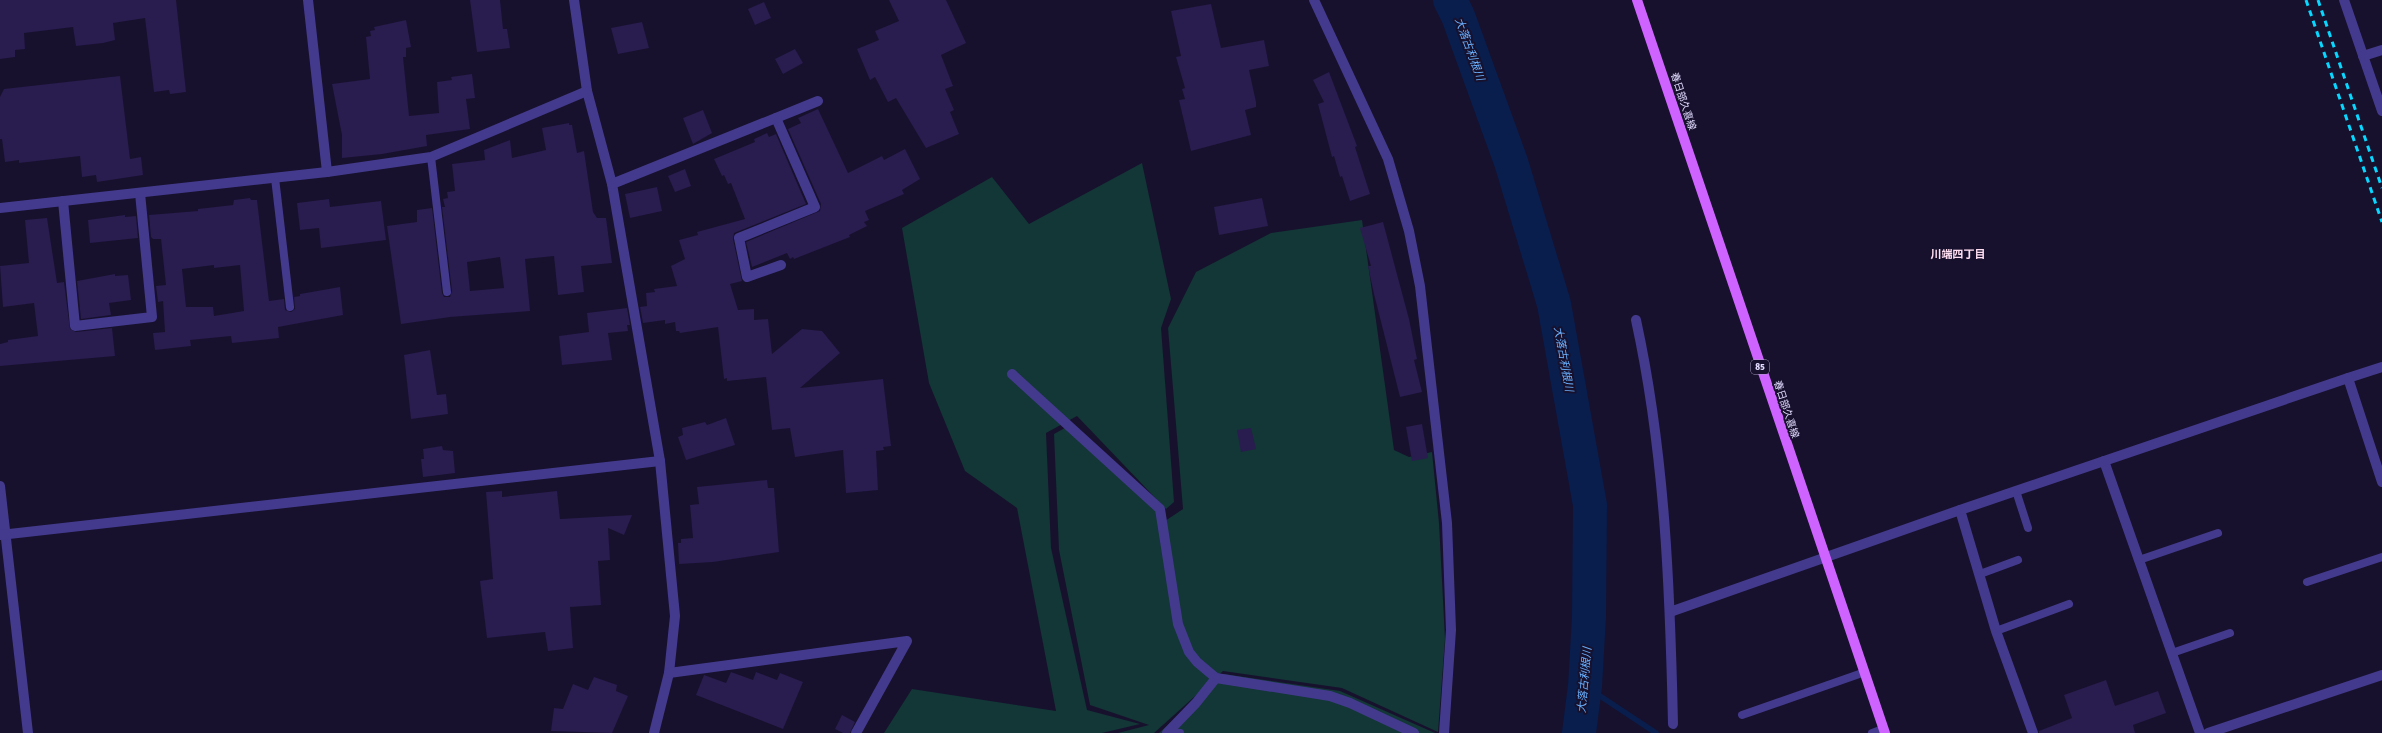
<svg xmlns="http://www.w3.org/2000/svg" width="2382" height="733" font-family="Signika,'Noto Sans JP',sans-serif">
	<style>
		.green { fill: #133637 }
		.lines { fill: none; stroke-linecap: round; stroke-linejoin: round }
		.stream { stroke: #091e4d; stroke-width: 5.5 }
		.river { stroke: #091e4d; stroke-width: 34 }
		.building { fill: #291c4e; fill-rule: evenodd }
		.lane { stroke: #433a8d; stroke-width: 8 }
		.street { stroke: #433a8d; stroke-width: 10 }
		.primary { stroke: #cf63ff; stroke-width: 10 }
		.rail { stroke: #08d7ff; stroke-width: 3; stroke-dasharray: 6 5; stroke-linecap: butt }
		.labels { text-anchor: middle; stroke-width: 4; stroke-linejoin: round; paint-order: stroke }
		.shield { fill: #17112d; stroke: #a69fc0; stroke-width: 1 }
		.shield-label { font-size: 9px; font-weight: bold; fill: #e3dcff }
		.street-label { font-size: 10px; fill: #e3dcff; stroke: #17112d }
		.water-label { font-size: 11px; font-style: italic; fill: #6ab1ff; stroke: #17112d }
		.neighbourhood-label { font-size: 11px; font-weight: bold; fill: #ffdef1; stroke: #17112d }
	</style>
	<rect width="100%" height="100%" fill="#17112d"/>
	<g class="green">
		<path d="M1142 163 1171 299 1161 328 1174 502 1166 509 1077 416 1046 433 1051 548 1087 710 1140 724 1102 733H884L912 689 1056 711 1017 508 965 471 929 383 902 228 992 177 1029 224Z"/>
		<path d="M1362 220 1394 450 1409 457 1432 452 1439 523 1445 639 1438 732 1342 688 1223 671 1154 733H1118L1149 725 1090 705 1059 550 1054 434 1072 424 1165 521 1183 509 1168 328 1196 272 1271 233Z"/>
		<path d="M1224 674 1340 691 1435 733H1159Z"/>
	</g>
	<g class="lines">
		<path class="stream" d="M1585 686 1656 733"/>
		<path class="river" d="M1450 0 1458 16 1511 162 1554 304 1590 505 1589 617 1585 686 1579 733"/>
	</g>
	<g class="building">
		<path d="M0 0H176L186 92 170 94 169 90 154 92 145 18 113 23 115 40 103 43 76 46 73 27 24 33 25 49 15 50V57L0 59Z"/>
		<path d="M470 0H500L503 29H507L510 48 477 52Z"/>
		<path d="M889 0H946L966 43 941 55 953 86 945 89 954 110 950 112 959 134 926 148 896 98 888 102 875 77 870 80 857 49 879 40 875 31 899 21Z"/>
		<path d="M764 2 771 18 755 25 748 9Z"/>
		<path d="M1211 4 1221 48 1264 40 1269 66 1249 70 1256 102V107L1245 110 1251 135 1191 151 1179 100 1185 99 1182 89 1185 88 1176 57 1181 56 1171 11Z"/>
		<path d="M406 20 411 47 406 48V57H403L409 116 439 113 437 82 452 80 451 77 472 74 475 98 466 99 470 129 426 135 427 146 382 154 342 158V135L332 84 370 79 366 37 371 36 370 31 375 30 374 27Z"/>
		<path d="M642 22 649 48 618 54 611 28Z"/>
		<path d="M795 49 803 63 783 74 775 59Z"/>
		<path d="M1329 72 1357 146 1355 147 1370 194 1350 201 1342 176 1340 177 1334 156 1332 157 1318 104 1324 102 1313 80Z"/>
		<path d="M120 76 130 159 141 157 143 175 97 182 96 175 82 177 80 156 19 163V160L5 162 2 139H0V97L4 89Z"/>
		<path d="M818 109 848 173 882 156 884 160 905 149 920 179 902 190 904 194 865 211 869 220 864 222 867 226 849 235 850 237 794 259 793 257 790 259 787 253 752 267 746 242 820 211 821 204 788 129 801 123 798 118Z"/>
		<path d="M703 110 712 133 693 144 683 118Z"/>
		<path d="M569 123V125H572L577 153 584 151 593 212 597 218H606L612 263 581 266 584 292 558 295 554 256 525 259 530 311 450 317 401 324 387 226 417 222V210L432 208 442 293 444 297H450L452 291 442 207H445L443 199 448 198 447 192 455 191 452 164 485 160 484 150 510 140 512 158 546 150 542 128ZM500 257 504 288 470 291 467 262Z"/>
		<path d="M767 133 769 137 776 134 806 204 734 233 733 239 742 281 730 284 738 310 754 309V320L768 319 772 354 802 329 822 331 840 353 800 388 883 379 891 446 883 447 884 450 876 451 878 490 846 493 843 450 795 457 790 428 772 430 766 377 727 381V378L724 379 718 327 680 333 679 331H676L675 322 665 324V320L643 323 640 307 647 306 646 293 655 292 654 289 677 286 671 266 685 259 679 240 698 235 697 232 745 219 731 183 728 184 724 175 722 176 714 159 755 142 754 139Z"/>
		<path d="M685 169 691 186 675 192 668 176Z"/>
		<path d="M657 187 662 211 630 218 625 194Z"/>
		<path d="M250 198 251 200H257L269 301 284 299 285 310 291 312 295 309 294 297 300 296V294L340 287 343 315 278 327 279 338 232 343 231 336 190 340 191 346 155 350 153 333 165 332 163 301 158 302 156 286 166 285 161 239H153L151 237 149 215 198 211V209L233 205 234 200ZM214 265V268L240 265 244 311 214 316 213 307H186L182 269Z"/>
		<path d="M1262 198 1268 226 1219 235 1214 207Z"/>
		<path d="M329 199 330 207 381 201 386 240 321 248 319 228 300 230 297 203Z"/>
		<path d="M125 215V217L136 216 138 238 90 243 88 220Z"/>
		<path d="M47 218 57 283 64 282 70 329 76 332 112 328 115 356 0 366V344L8 342V340L38 336 34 303 3 307 0 266 29 263 25 220Z"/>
		<path d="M1383 222 1409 319 1417 359 1414 360 1422 392 1400 397 1374 294 1368 266H1371L1360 228Z"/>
		<path d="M115 274V276L128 275 131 300 109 303 111 315 81 319 77 281Z"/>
		<path d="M627 308 630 325H627L628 331 608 333 612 360 562 365 559 336 589 332 587 313Z"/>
		<path d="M430 350 437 395 446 394 448 414 411 419 404 355Z"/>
		<path d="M726 418 735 445 686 460 678 437 683 435 682 428 705 422 707 425Z"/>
		<path d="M1422 424 1428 458 1412 461 1406 427Z"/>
		<path d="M1251 428 1256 449 1241 452 1237 430Z"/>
		<path d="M442 446 443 450 453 451 455 473 423 477 421 459H424L423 449Z"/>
		<path d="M767 480 768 488H774L779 552 713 562 679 564 678 543H681V539L693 538 690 505 699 504 697 487Z"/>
		<path d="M502 491V497L557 491 560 519 632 515 624 535 608 528 610 560 598 561 601 605 570 607 573 648 548 651 545 632 487 638 480 581 493 579 486 492Z"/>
		<path d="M731 672 753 680 756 672 777 680 780 673 803 682 783 729 696 695 704 675 726 683Z"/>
		<path d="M594 677 617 685 616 691 628 696 612 733 551 731 554 708 563 709 573 684 588 690Z"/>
		<path d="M2106 680 2115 706 2158 691 2166 713 2133 725 2135 733H2039V731L2072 718 2064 695Z"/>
		<path d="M842 715 855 722 850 733H843L835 729Z"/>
	</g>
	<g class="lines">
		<g class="lane">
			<path d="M431 157 447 292"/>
			<path d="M275 178 290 307"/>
			<path d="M2016 491 2028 528"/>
			<path d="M2139 560 2218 533"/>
			<path d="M1980 574 2018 560"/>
			<path d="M2307 582 2382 557"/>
			<path d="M1996 631 2069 604"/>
			<path d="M2172 653 2230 633"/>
			<path d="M1742 715 1865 672"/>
			<path d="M1168 732 1180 733"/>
			<path d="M1872 733 1883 729"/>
		</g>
		<g class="street">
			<path d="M308 0 327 172"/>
			<path d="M574 0 587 91 612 184 660 461 675 616 669 673 654 733"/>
			<path d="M1314 0 1388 159 1409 231 1420 286 1447 523 1451 630 1444 733"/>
			<path d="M2344 0 2382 111"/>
			<path d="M2363 56 2382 50"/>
			<path d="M776 118 815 207 739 238 747 277 781 265"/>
			<path d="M612 184 818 101"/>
			<path d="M63 201 75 326 152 317 140 193"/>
			<path d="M0 208 327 172 431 157 587 91"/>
			<path d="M1636 320C1665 453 1670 588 1673 724"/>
			<path d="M1012 374 1160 509 1178 624 1189 652 1197 662 1216 678 1330 696 1350 703 1414 733"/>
			<path d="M2348 378 2382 367"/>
			<path d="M2104 461 2200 733"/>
			<path d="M0 486 28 733"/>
			<path d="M1960 510 1996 631 2033 733"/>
			<path d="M0 535 660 461"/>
			<path d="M1670 612 1960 510 2348 378 2382 482"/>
			<path d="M669 673 907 641 856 733"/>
			<path d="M1167 733 1196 703 1216 678"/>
			<path d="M2208 733 2382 675"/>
		</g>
		<path class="primary" d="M1637 0 1885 733"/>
		<g class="rail">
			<path d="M2306 0 2382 222"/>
			<path d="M2318 0 2382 188"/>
		</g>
	</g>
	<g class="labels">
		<rect class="shield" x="1751" y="360" width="18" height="14" rx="3"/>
		<g class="shield-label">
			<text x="1760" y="370">85</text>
		</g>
		<g class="street-label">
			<text transform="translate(1684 101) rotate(72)" y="4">春日部久喜線</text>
			<text transform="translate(1787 409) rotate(72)" y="4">春日部久喜線</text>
		</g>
		<g class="water-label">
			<text transform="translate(1470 49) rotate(70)" y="4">大落古利根川</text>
			<text transform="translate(1564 359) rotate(80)" y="4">大落古利根川</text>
			<text transform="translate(1584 680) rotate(-85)" y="4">大落古利根川</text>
		</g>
		<g class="neighbourhood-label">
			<text x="1958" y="258">川端四丁目</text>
		</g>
	</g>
</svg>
